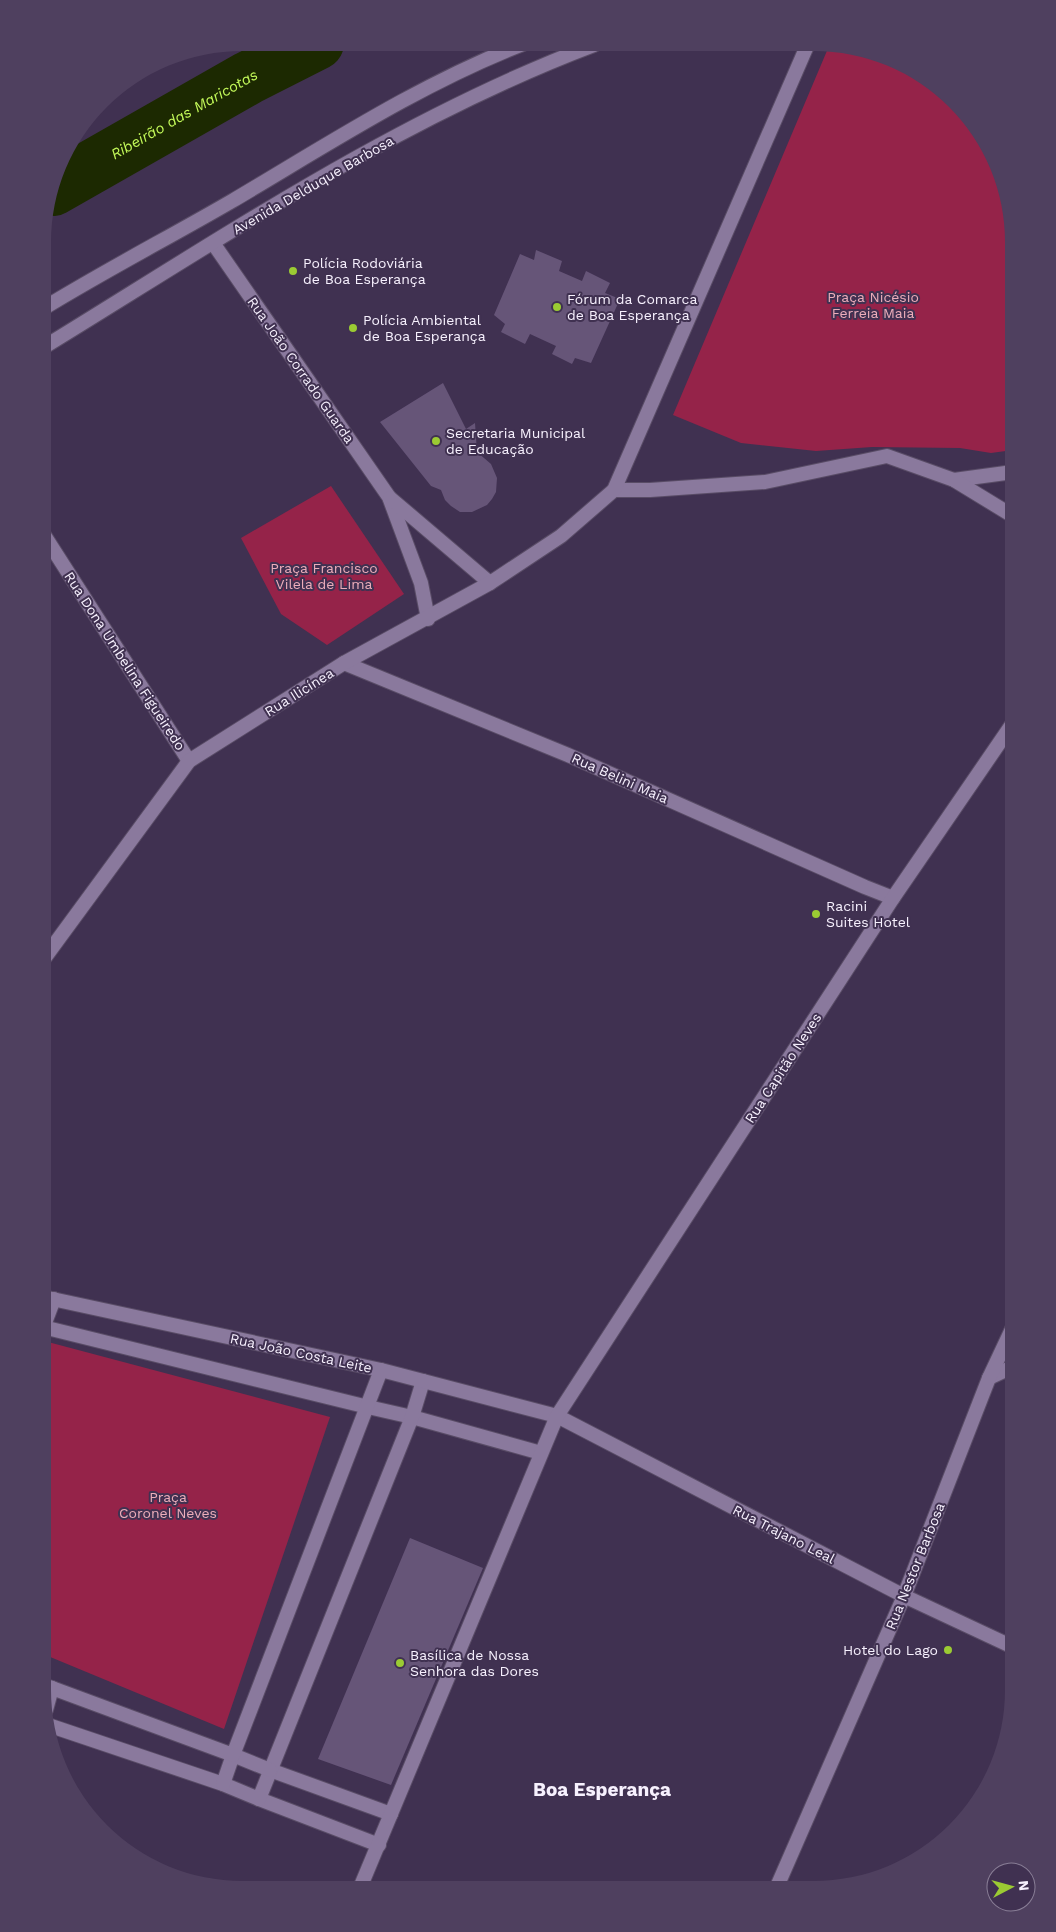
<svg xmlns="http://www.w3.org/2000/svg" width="1056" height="1932" font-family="'Work Sans',sans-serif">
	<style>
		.green { fill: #952349 }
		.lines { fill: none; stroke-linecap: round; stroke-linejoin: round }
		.river { stroke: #1c2901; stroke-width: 54 }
		.building { fill: #665578 }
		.minor-casing { stroke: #594c66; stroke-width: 16 }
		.tertiary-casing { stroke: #594c66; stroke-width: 16 }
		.secondary-casing { stroke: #594c66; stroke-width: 16 }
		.minor { stroke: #8a799d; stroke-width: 14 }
		.tertiary { stroke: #8a799d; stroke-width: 14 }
		.secondary { stroke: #8a799d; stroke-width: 14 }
		.poi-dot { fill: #9bcb33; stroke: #403151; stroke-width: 2 }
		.labels { text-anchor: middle; stroke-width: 4; stroke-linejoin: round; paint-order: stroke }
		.street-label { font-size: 14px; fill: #f7f1fe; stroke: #403151 }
		.poi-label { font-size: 14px; fill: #f7f1fe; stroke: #403151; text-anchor: start }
		.park-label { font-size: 14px; fill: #edadba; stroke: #403151 }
		.water-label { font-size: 15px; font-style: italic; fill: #c3f959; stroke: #403151 }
		.district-label { font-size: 19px; font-weight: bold; fill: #f7f1fe; stroke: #403151 }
	</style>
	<rect width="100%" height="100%" fill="#403151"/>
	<g class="green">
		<path d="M829 46H853L902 63 945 92 980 131 1003 178 1013 242V450L991 453 960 448 872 447 816 451 741 443 673 415Z"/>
		<path d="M331 486 404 594 327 645 281 614 241 538Z"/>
		<path d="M48 1342 330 1417 224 1729 43 1654V1357Z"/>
	</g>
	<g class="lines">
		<path class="river" id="s1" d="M53 189 248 78 317 43"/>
	</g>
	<g class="building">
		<path d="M536 250 562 261 559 271 582 281 586 271 610 283 605 293 620 299 591 363 575 358 572 364 552 354 556 346 530 334 525 344 501 332 505 324 494 315 520 254 534 260Z"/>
		<path d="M443 383 466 429 475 423 477 452 491 464 497 478 496 492 492 499 487 505 472 512H460L451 506 445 500 441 490 431 486 380 422Z"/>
		<path d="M410 1538 483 1568 391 1785 318 1759Z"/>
	</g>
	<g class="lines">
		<defs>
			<g id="minor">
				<path d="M213 243 389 497 421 583 428 619"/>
				<path d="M390 498 490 583"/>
				<path d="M44 535 189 761"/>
				<path d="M344 663 568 755 865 887 893 898"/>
				<path d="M43 1297 381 1370"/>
				<path d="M43 1327 368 1407"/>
				<path d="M43 1328 54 1299"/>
				<path d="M43 1685 52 1688"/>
				<path d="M270 1770 391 1814"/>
				<path d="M259 1799 379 1845"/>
				<path d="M776 1889 904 1596 1013 1647"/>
			</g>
			<g id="tertiary">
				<path d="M44 308C106 270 170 237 232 201 327 145 420 84 523 44"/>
				<path d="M44 347C222 238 398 119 594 45"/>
				<path d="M954 480 1013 472"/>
				<path d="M614 490H650L765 482 887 456 954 480 1013 516"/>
				<path d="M43 960 189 761 344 663 490 583 561 536 614 490 807 46"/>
				<path d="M989 1378 1008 1369 1013 1370"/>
				<path d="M368 1407 412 1417 541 1453"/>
				<path d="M48 1725 223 1784 259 1799 412 1417 423 1381"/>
				<path d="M223 1784 233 1755 270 1770"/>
			</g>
			<g id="secondary">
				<path d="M46 1710 52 1688 233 1755 381 1370 557 1416 904 1596 989 1378 1013 1327"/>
				<path d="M360 1888 557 1416 893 898 1013 723"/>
			</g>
		</defs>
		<use href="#minor" class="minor-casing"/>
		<use href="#tertiary" class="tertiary-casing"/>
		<use href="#secondary" class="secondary-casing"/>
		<use href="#minor" class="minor"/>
		<use href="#tertiary" class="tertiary"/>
		<use href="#secondary" class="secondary"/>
	</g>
	<g class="poi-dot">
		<circle cx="293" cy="271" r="5"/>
		<circle cx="557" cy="307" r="5"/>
		<circle cx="353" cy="328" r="5"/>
		<circle cx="436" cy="441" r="5"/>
		<circle cx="816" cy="914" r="5"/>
		<circle cx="948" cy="1650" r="5"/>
		<circle cx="400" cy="1663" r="5"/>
	</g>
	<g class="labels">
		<g class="street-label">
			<text transform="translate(313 185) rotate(-30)" y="5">Avenida Delduque Barbosa</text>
			<text transform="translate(301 370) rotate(55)" y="5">Rua João Corrado Guarda</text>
			<text transform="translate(125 661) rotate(57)" y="5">Rua Dona Umbelina Figueiredo</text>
			<text transform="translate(299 692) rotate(-32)" y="5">Rua Ilicínea</text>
			<text transform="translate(620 778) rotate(24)" y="5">Rua Belini Maia</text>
			<text transform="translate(783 1068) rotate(-57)" y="5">Rua Capitão Neves</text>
			<text transform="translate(301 1353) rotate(12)" y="5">Rua João Costa Leite</text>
			<text transform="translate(784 1534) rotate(27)" y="5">Rua Trajano Leal</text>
			<text transform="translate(915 1566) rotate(-68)" y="5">Rua Nestor Barbosa</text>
		</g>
		<g class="poi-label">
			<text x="303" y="268">Polícia Rodoviária<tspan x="303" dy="16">de Boa Esperança</tspan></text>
			<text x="567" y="304">Fórum da Comarca<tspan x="567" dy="16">de Boa Esperança</tspan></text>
			<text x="363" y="325">Polícia Ambiental<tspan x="363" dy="16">de Boa Esperança</tspan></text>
			<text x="446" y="438">Secretaria Municipal<tspan x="446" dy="16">de Educação</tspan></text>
			<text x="826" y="911">Racini<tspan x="826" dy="16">Suites Hotel</tspan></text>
			<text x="938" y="1655" text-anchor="end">Hotel do Lago</text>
			<text x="410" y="1660">Basílica de Nossa<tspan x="410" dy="16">Senhora das Dores</tspan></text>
		</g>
		<g class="park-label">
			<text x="873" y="302">Praça Nicésio<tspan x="873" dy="16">Ferreia Maia</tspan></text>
			<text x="324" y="573">Praça Francisco<tspan x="324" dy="16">Vilela de Lima</tspan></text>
			<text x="168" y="1502">Praça<tspan x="168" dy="16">Coronel Neves</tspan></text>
		</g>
		<g class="water-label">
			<text dy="5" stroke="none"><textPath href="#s1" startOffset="151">Ribeirão das Maricotas</textPath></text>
		</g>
		<g class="district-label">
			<text x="602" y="1796">Boa Esperança</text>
		</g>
	</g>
	<path d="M0 0H1056V1932H0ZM242 51H814A191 191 0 0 1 1005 242V1690A191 191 0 0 1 814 1881H242A191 191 0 0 1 51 1690V242A191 191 0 0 1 242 51Z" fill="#4f405f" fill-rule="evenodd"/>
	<g transform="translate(1011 1887) rotate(84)"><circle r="24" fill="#403151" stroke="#897e96"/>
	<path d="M0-4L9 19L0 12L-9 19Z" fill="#9bcb33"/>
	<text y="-8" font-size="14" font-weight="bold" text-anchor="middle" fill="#f7f1fe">N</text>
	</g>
</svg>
